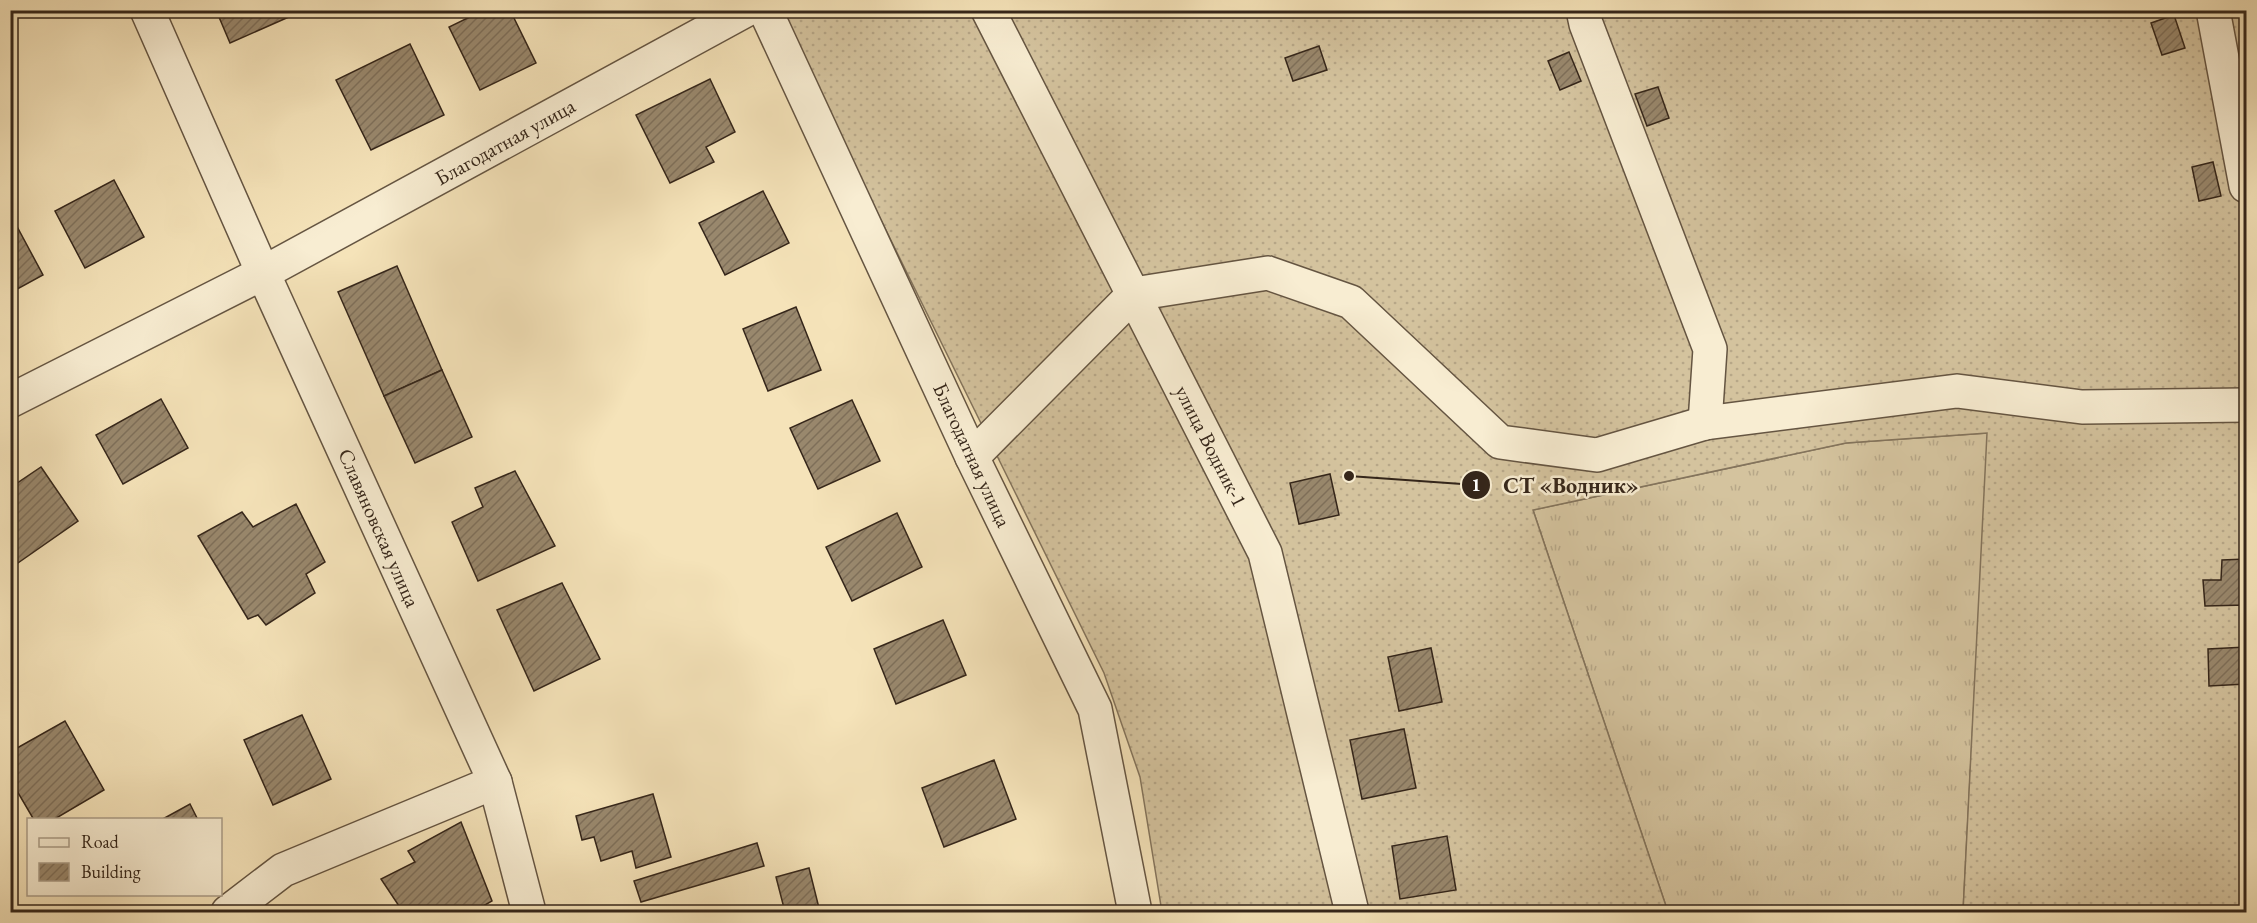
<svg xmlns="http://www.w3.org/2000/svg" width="2257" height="923" font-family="'EB Garamond',serif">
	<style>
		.grass { fill: url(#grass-tufts); stroke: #84745c; stroke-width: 1.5 }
		.garden { fill: url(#garden-dots); stroke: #84745c; stroke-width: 1.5 }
		.building { fill: url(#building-hatch); stroke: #35261a; stroke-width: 1.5 }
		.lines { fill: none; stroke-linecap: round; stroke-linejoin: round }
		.minor-casing { stroke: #655542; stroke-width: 36 }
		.minor { stroke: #f8edd2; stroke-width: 33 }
		.labels { text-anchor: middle; stroke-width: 5; stroke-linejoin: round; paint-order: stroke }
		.street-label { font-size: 21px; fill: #35261a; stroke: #f8edd2 }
		.leader { fill: none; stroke: #35261a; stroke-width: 2 }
		.callout-dot { fill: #35261a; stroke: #f8edd2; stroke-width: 2 }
		.mark-label { font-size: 18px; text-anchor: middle; font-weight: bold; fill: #fff }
		.callout-label { font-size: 22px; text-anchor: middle; font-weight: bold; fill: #35261a; stroke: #f8edd2; stroke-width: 5; stroke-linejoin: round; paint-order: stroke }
	</style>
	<defs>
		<pattern id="grass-tufts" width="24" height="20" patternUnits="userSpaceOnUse" patternTransform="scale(1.5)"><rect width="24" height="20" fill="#d4c39e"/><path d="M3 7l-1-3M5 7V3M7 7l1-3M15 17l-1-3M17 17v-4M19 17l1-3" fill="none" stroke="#b7a788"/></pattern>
		<pattern id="garden-dots" width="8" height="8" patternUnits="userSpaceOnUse" patternTransform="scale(1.5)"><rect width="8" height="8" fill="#d4c39e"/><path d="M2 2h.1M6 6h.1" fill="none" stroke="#b7a788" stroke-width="1.8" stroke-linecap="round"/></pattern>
		<pattern id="building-hatch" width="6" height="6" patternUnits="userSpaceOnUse" patternTransform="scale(1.5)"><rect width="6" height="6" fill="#99886d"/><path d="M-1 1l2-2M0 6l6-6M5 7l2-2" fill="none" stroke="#7e6f59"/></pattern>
	</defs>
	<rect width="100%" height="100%" fill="#f5e3b9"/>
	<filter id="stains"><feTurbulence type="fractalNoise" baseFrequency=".00333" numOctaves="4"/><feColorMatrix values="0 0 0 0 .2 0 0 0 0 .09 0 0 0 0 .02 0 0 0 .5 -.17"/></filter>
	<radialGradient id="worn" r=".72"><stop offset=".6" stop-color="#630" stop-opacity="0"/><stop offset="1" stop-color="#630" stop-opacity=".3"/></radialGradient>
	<path class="grass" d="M1988 433 1963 912H1668L1533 510 1846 443Z"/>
	<path class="garden" d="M778 11H2246V912H1963L1987 433 1846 443 1533 510 1668 912H1162L1140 777 1104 673Z"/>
	<g class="building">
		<path d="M216 10H289L291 16 230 43Z"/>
		<path d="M484 10H510L536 63 480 90 449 27Z"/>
		<path d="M2174 15 2185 48 2162 55 2151 23Z"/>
		<path d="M410 44 444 115 371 150 336 80Z"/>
		<path d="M1319 46 1327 70 1293 81 1285 58Z"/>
		<path d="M1569 52 1581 81 1560 90 1548 61Z"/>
		<path d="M710 79 735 132 706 147 714 162 670 183 636 115Z"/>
		<path d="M1658 87 1669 118 1647 126 1635 94Z"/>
		<path d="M2213 162 2221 196 2199 201 2192 167Z"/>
		<path d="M114 180 144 237 85 268 55 211Z"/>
		<path d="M763 191 789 243 725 275 699 223Z"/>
		<path d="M13 219 43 275 10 293V220Z"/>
		<path d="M397 266 442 370 384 396 338 292Z"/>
		<path d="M796 307 821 370 768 391 743 329Z"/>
		<path d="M442 370 472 437 415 463 384 396Z"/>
		<path d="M161 399 188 448 123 484 96 435Z"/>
		<path d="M852 400 880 461 818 489 790 428Z"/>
		<path d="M41 467 78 521 15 565 10 558V488Z"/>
		<path d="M515 471 555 546 478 581 452 522 483 507 475 488Z"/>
		<path d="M1330 474 1339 515 1299 524 1290 483Z"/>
		<path d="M296 504 325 562 306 574 315 593 266 625 258 615 248 619 198 536 242 512 253 527Z"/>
		<path d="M897 513 922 567 852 601 826 547Z"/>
		<path d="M2246 559V605L2205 606 2203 580H2221L2222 560Z"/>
		<path d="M562 583 600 659 534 691 497 610Z"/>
		<path d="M943 620 966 675 896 704 874 649Z"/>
		<path d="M2246 647V684L2209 686 2208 649Z"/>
		<path d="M1431 648 1442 702 1399 711 1388 657Z"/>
		<path d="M302 715 331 779 273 805 244 740Z"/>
		<path d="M65 721 104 790 53 820H34L10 779V752Z"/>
		<path d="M1404 729 1416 788 1362 799 1350 740Z"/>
		<path d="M994 760 1016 819 944 847 922 788Z"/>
		<path d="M653 794 671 857 636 868 632 851 601 861 594 837 582 840 576 816Z"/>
		<path d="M190 804 198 820H161Z"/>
		<path d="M461 822 492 901 473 912H403L381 879 415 862 408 851Z"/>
		<path d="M1447 836 1456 890 1400 899 1392 846Z"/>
		<path d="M757 843 764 866 641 902 634 881Z"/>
		<path d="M809 868 820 912H785L776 877Z"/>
	</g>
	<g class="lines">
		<defs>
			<g id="minor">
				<path d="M147 10 263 273 495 782 529 912"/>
				<path d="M765 10 972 457 1095 709 1135 912"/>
				<path d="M988 10 1265 553 1352 912"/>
				<path d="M1583 10 1586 24 1710 349 1705 423"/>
				<path d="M2213 10 2246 186"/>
				<path d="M10 401 263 273 746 10"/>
				<path d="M972 457 1134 294 1268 273 1351 302 1500 442 1597 455 1705 423 1957 391 2082 407 2246 405"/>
				<path d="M228 912 283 870 495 782"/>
			</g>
		</defs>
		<use href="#minor" class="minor-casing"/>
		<use href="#minor" class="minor"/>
	</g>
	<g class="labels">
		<g class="street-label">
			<text transform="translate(505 142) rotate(-29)" y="7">Благодатная улица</text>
			<text transform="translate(1211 446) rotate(63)" y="7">улица Водник-1</text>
			<text transform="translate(972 455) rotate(65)" y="7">Благодатная улица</text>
			<text transform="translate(379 528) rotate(66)" y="7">Славяновская улица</text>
		</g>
	</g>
	<path class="leader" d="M1349 476L1476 485"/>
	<g class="callout-dot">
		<circle cx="1349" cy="476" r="6"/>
		<circle cx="1476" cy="485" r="15"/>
	</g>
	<g class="mark-label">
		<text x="1476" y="491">1</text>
	</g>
	<g class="callout-label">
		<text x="1571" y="493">СТ «Водник»</text>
	</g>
	<rect width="2257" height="923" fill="none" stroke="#f5e3b9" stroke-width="36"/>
	<rect x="12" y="12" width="2233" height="899" fill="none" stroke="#35261a" stroke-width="3"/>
	<rect x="18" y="18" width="2221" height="887" fill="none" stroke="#35261a" stroke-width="1.5"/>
	<rect x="27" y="818" width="195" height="78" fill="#f8edd2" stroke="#aa9d88" stroke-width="1.5"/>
	<rect x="39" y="838" width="30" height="9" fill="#f8edd2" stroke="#aa9d88" stroke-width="1.5"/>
	<text x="81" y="848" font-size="18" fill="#35261a">Road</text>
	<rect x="39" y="863" width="30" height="18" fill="url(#building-hatch)" stroke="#aa9d88" stroke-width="1.5"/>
	<text x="81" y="878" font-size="18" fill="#35261a">Building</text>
	<rect width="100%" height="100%" filter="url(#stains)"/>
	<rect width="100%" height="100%" fill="url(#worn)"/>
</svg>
